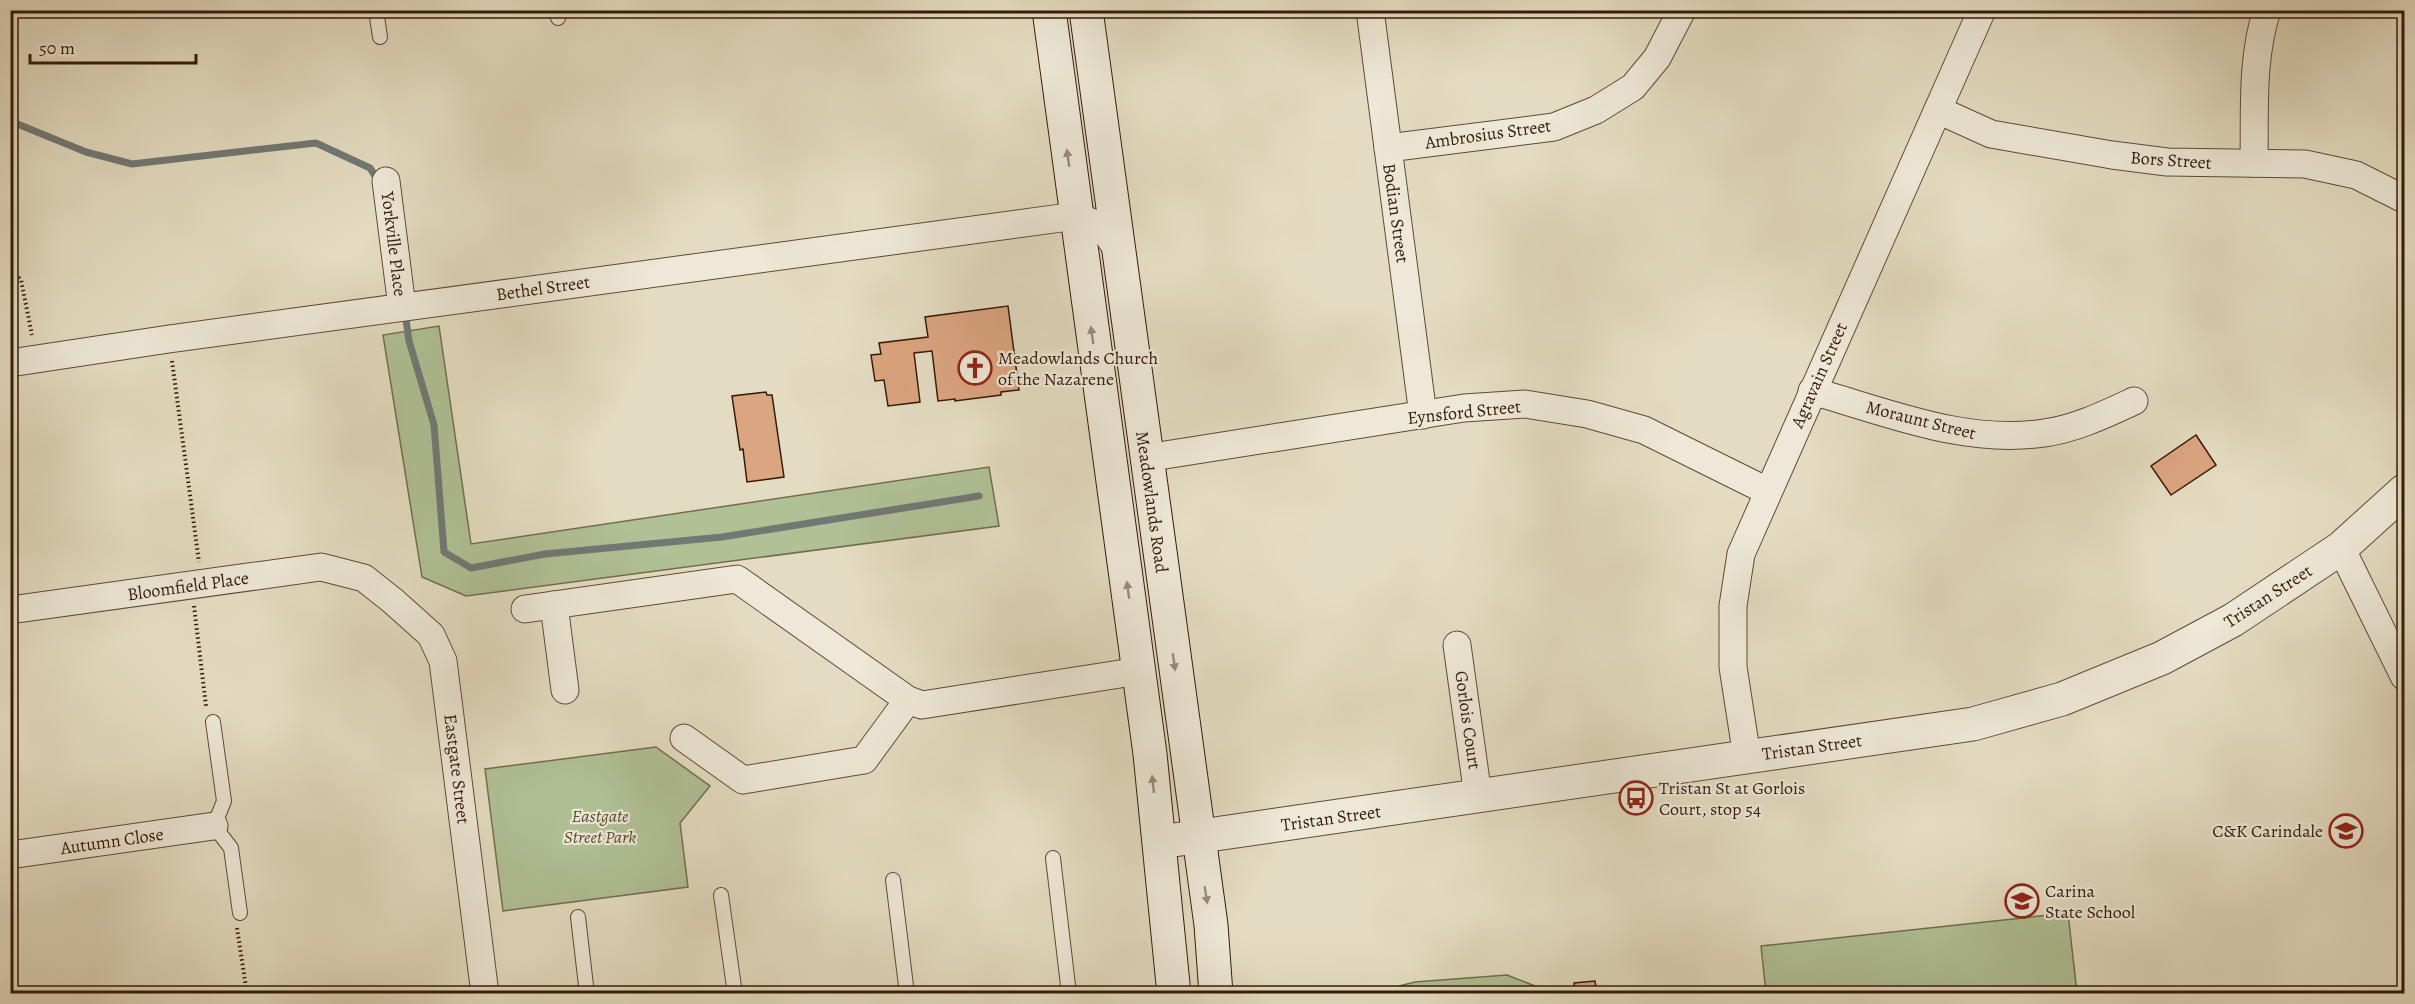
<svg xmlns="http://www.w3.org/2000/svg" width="2415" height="1004" font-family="Alegreya,serif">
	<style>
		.green { fill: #b0c196; stroke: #726e4f; stroke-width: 1.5 }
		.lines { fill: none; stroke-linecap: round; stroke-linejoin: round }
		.stream { stroke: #727975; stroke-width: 7 }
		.building { fill: #dca581; stroke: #351a08; stroke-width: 1.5 }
		.service-casing { stroke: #614a36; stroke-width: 16 }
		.minor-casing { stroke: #614a36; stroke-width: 29 }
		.tertiary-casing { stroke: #614a36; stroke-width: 35 }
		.secondary-casing { stroke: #351a08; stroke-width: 35 }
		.path { stroke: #351a08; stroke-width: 4; stroke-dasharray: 1.5 3; stroke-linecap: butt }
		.service { stroke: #ede8d7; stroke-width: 14 }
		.minor { stroke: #ede8d7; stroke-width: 27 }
		.tertiary { stroke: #ede8d7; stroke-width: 33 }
		.secondary { stroke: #ede8d7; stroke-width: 33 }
		.oneway { fill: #9a8b7a }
		.labels { text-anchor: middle; stroke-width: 4.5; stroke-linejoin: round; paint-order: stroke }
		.street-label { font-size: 18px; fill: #351a08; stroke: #ede8d7 }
		.poi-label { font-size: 18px; fill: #351a08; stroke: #ede8d7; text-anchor: start }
		.park-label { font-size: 18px; font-style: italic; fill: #5a4c33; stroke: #ede8d7 }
	</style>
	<rect width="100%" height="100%" fill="#e4dcc2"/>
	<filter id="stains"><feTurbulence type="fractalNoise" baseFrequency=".00333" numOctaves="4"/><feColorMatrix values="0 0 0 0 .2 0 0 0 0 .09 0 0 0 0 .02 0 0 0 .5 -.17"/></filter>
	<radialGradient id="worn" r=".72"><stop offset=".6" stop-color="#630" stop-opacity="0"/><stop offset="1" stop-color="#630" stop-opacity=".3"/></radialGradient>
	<g class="green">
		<path d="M439 326 471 544 989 467 999 526 466 596 422 577 383 335Z"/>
		<path d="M656 747 710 786 680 823 688 887 503 911 485 769Z"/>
		<path d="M2068 913 2077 993H1766L1761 946Z"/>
		<path d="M1507 975 1553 993H1371L1415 982Z"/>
	</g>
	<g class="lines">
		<g class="stream">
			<path d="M10 121 86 152 132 164 316 143 370 168 379 182"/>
			<path d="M405 312 409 341 434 425 444 552 471 568 545 554 722 537 979 496"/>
		</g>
	</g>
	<g class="building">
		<path d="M1008 306 1019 390 1001 392V395L955 401V399L938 401 932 351 914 353 920 402 888 406 884 380 875 381 871 355 881 354 879 343 928 337 925 317Z"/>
		<path d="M766 392 767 395H772L784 477 747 482 743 449 740 450 732 396Z"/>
		<path d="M2196 435 2216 465 2171 495 2151 466Z"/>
		<path d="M1595 981 1597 994H1575L1574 983Z"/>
	</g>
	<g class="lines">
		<defs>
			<g id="service">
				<path d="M376 10 380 37"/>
				<path d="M557 10 558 18"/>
				<path d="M213 722 224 801 214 826 231 848 240 913"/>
				<path d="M1053 858 1069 994"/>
				<path d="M893 880 907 994"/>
				<path d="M721 895 735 994"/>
				<path d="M578 917 587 994"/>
			</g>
			<g id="minor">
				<path d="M1370 10 1423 415"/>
				<path d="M1938 110 1991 134 2112 155 2167 162 2305 164 2356 175 2404 199"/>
				<path d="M1388 148 1554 127 1596 110 1633 87 1657 58 1682 10"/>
				<path d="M2254 163C2255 113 2251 59 2267 10"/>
				<path d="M386 181 402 307"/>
				<path d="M10 363 169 339 1076 216 1101 226 1118 250"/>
				<path d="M1812 391C1887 412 1965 445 2044 433 2075 429 2106 414 2134 401"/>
				<path d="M1146 458 1464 408 1525 404 1587 414 1644 430 1767 491"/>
				<path d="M2341 548 2404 676"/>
				<path d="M554 605 565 690"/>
				<path d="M525 609 737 579 908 700 922 705 1139 671"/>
				<path d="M10 610 321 567 364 578 393 601 431 635 443 661 485 994"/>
				<path d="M1457 645 1478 796"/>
				<path d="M684 738 743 780 864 760 908 700"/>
				<path d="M1747 757 1733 667V606L1741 554 1982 10"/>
				<path d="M10 855 214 826"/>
			</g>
			<path id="tertiary" d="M1160 842 1973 724 2062 699 2162 658 2233 620 2341 548 2404 491"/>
			<g id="secondary">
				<path d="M1049 10 1150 754 1174 994"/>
				<path d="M1086 10 1211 925 1216 994"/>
			</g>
		</defs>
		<use href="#service" class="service-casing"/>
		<use href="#minor" class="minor-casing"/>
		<use href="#tertiary" class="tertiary-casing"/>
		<use href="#secondary" class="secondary-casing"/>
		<g class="path">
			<path d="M10 267 21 280 32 335"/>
			<path d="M172 361 199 562"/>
			<path d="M194 606 206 706"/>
			<path d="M237 928 247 994"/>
		</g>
		<use href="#service" class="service"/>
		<use href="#minor" class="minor"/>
		<use href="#tertiary" class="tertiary"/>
		<use href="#secondary" class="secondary"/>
	</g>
	<defs><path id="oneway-solid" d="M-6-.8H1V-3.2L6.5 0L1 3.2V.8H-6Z" transform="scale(1.5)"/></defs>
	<g class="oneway">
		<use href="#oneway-solid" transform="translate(1068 158) rotate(-98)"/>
		<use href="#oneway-solid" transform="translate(1092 335) rotate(-98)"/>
		<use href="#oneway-solid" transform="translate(1128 590) rotate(-98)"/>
		<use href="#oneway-solid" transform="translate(1174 662) rotate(82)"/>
		<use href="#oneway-solid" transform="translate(1153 784) rotate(-96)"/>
		<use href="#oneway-solid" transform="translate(1206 895) rotate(81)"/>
	</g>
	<defs>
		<symbol id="church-ring" viewBox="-11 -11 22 22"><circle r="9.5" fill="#ede8d7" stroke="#8f2418" stroke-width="1.5"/><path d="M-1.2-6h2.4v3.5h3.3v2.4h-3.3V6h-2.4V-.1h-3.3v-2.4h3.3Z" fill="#8f2418"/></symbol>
		<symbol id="bus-ring" viewBox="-11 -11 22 22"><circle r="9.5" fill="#ede8d7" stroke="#8f2418" stroke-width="1.5"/><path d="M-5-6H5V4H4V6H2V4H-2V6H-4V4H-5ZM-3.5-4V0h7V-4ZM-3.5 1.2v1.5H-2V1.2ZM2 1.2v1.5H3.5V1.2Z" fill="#8f2418"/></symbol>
		<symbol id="school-ring" viewBox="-11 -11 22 22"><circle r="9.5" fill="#ede8d7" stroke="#8f2418" stroke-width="1.5"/><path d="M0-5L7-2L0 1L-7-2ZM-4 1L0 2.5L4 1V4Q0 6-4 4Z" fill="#8f2418"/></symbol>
	</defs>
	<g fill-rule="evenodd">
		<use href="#church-ring" x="956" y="349" width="38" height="38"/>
		<use href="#bus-ring" x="1617" y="779" width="38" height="38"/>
		<use href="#school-ring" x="2327" y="812" width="38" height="38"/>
		<use href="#school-ring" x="2003" y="882" width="38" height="38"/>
	</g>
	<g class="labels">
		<g class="street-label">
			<text transform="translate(1488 134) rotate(-8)" y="6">Ambrosius Street</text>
			<text transform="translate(2171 160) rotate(4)" y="6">Bors Street</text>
			<text transform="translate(1396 213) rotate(82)" y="6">Bodian Street</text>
			<text transform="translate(394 244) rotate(83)" y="6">Yorkville Place</text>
			<text transform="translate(543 288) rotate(-8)" y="6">Bethel Street</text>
			<text transform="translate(1819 375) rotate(-66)" y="6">Agravain Street</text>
			<text transform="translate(1464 412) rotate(-6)" y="6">Eynsford Street</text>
			<text transform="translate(1921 420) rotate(14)" y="6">Moraunt Street</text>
			<text transform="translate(1152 502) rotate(82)" y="6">Meadowlands Road</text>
			<text transform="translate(188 586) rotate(-8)" y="6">Bloomfield Place</text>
			<text transform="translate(2268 596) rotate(-33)" y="6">Tristan Street</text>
			<text transform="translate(1468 720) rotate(82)" y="6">Gorlois Court</text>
			<text transform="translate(1812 747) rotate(-8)" y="6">Tristan Street</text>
			<text transform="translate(457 769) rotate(83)" y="6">Eastgate Street</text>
			<text transform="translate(1331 818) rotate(-8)" y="6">Tristan Street</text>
			<text transform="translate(112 841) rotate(-8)" y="6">Autumn Close</text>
		</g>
		<g class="poi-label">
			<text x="998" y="364">Meadowlands Church<tspan x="998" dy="21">of the Nazarene</tspan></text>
			<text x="1659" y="794">Tristan St at Gorlois<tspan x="1659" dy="21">Court, stop 54</tspan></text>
			<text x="2323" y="837" text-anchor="end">C&amp;K Carindale</text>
			<text x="2045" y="897">Carina<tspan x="2045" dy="21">State School</tspan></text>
		</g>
		<g class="park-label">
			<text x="600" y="822">Eastgate<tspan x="600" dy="21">Street Park</tspan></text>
		</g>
	</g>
	<rect width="2415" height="1004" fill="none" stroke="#e4dcc2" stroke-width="36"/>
	<rect x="12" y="12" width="2391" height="980" fill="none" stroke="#351a08" stroke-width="3"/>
	<rect x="18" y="18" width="2379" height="968" fill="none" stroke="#351a08" stroke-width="1.5"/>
	<path d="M30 54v9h166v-9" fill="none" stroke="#351a08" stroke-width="3"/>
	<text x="39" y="54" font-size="18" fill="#351a08" stroke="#ede8d7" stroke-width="4.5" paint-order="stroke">50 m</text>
	<rect width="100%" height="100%" filter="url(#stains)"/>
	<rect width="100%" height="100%" fill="url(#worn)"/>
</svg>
